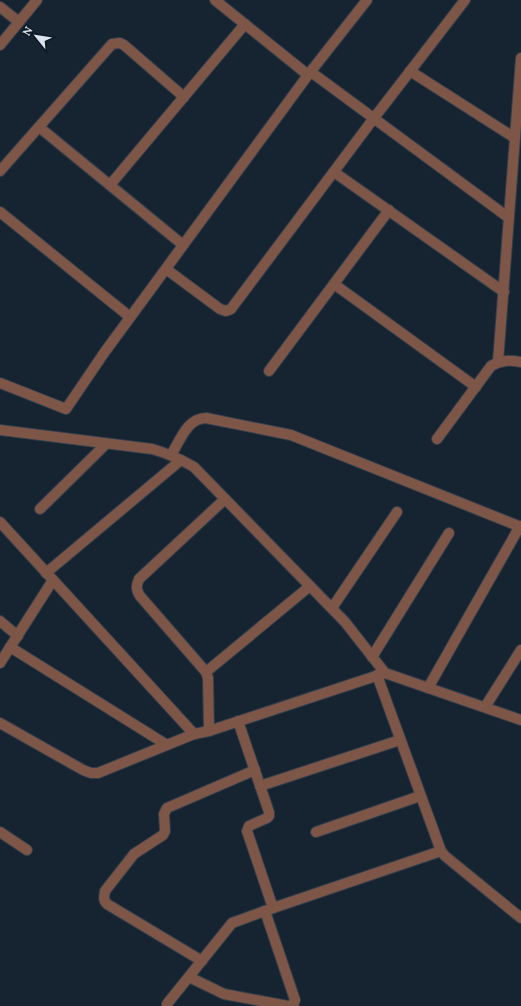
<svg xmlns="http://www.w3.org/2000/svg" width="521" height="1006" font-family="Lora,serif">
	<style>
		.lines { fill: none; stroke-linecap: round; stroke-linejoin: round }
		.minor-casing { stroke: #323e4b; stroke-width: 12 }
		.minor { stroke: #7d5648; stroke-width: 10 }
	</style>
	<rect width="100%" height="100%" fill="#162330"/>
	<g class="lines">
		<defs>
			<g id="minor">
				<path d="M215 0 308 75"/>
				<path d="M0 7 19 22"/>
				<path d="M0 45 37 0"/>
				<path d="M410 71 515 138"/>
				<path d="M311 72 509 218"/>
				<path d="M39 127 183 245"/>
				<path d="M0 171 112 44 120 43 124 45 184 97"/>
				<path d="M334 172 504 292"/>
				<path d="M110 185 245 24"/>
				<path d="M0 212 130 317"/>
				<path d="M166 269 220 309 226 311 231 309 374 118 465 0"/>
				<path d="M334 284 476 387"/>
				<path d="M498 362 521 58"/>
				<path d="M269 371 389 210"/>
				<path d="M0 383 66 409 104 353 308 75 367 0"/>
				<path d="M0 430 152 449C167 453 180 459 194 467L345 622 385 673 521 720"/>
				<path d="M437 439 491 366C501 360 509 360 521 362"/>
				<path d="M171 455C180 441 187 418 206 418L291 435 521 527"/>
				<path d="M40 509 106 444"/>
				<path d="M0 522 194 734"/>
				<path d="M46 573 181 460"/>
				<path d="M332 608 397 512"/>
				<path d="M0 621 18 636"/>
				<path d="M10 647 167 745"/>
				<path d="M372 657 449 533"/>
				<path d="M0 663 53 580"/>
				<path d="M206 672 310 586"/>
				<path d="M377 675 441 851 445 856 521 918"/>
				<path d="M428 688 520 526"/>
				<path d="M485 707 521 650"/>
				<path d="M238 721 269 812V816L267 818 249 826 247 831 273 908"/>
				<path d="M0 723 83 770 91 773H98L194 734 209 731 385 673"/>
				<path d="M209 731 208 678 206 672 140 596C136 590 136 586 139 579L225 499"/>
				<path d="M260 786 400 740"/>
				<path d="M0 832 27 850"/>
				<path d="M316 832 420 796"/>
				<path d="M265 911 295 1000 294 1003 290 1006"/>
				<path d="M202 961 107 904C103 900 104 897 105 891L134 854 163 835 165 831 164 814 167 808 255 770"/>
				<path d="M189 977 224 994 288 1006"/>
				<path d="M167 1004 232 923 273 908 441 851"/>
			</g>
		</defs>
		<use href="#minor" class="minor-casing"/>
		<use href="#minor" class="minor"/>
	</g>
	<g transform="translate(36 36) rotate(300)" stroke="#0d1a26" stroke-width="3" paint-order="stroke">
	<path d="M0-3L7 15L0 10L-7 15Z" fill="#dce5ee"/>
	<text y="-6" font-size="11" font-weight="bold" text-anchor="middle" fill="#dce5ee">N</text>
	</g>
</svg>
